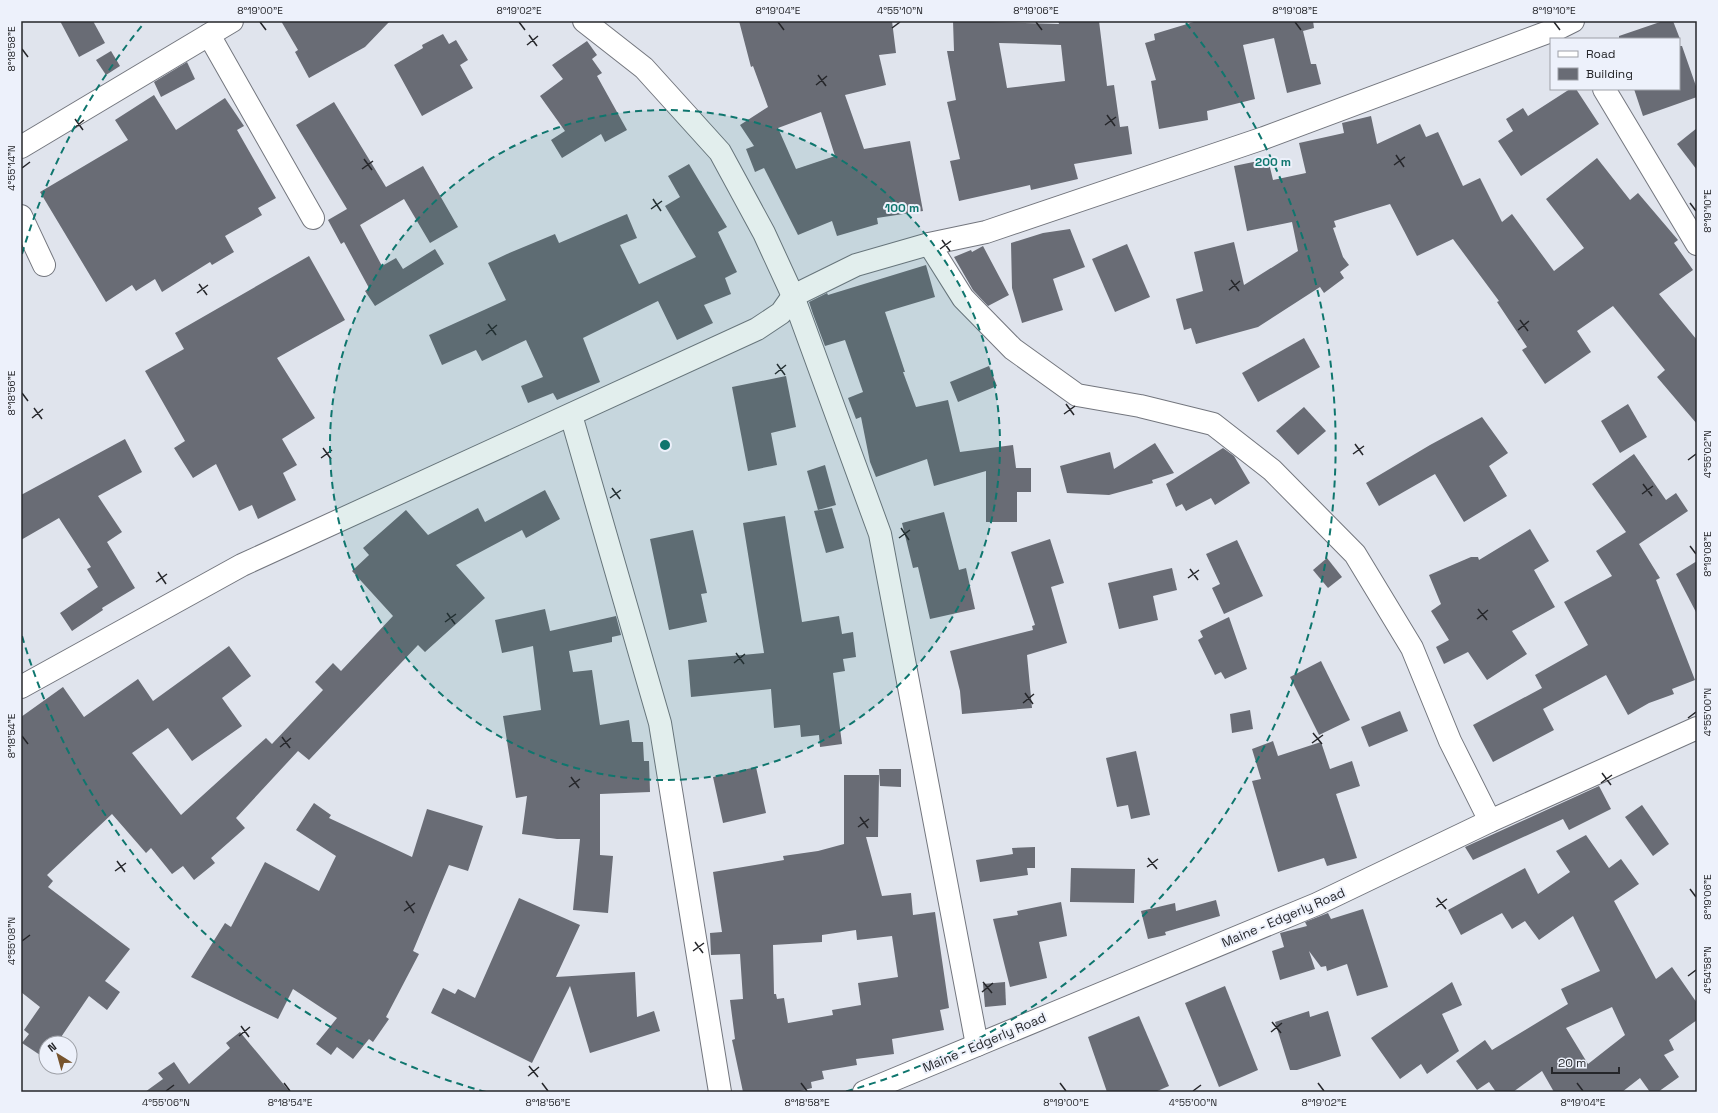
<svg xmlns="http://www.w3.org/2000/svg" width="1718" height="1113" font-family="'Space Grotesk',sans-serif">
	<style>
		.building { fill: #696c75; fill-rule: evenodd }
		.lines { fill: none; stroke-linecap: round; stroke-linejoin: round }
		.minor-casing { stroke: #73767e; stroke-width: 24 }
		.minor { stroke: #fff; stroke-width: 22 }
		.ticks { fill: none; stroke: #25262a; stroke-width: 1.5 }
		.ring { fill: none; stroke: #0f766e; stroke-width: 2; stroke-dasharray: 7 5 }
		.labels { text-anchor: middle; stroke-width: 4; stroke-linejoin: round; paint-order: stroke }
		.street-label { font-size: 13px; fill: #25262a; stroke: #edf1fb }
		.centre { fill: #0f766e; stroke: #edf1fb; stroke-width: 2 }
		.ring-label { font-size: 12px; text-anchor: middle; font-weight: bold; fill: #0f766e; stroke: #edf1fb; stroke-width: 4; stroke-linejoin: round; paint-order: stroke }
		.neatline { fill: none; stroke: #25262a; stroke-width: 1.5 }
		.ticks-label { font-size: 10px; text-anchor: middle; fill: #25262a }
	</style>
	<rect width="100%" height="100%" fill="#e0e4ed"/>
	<g class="building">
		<path d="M60 21H93L105 43 79 57Z"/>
		<path d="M281 21H390L365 47 309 78 295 52 298 50Z"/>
		<path d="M739 21H892L896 53 879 55 886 85 845 95 864 149 910 141 923 211 877 218 878 224 837 236 832 221 798 235 764 168 755 172 746 149 754 146 740 125 768 107 753 66 751 67ZM821 112 835 156 796 169 778 128Z"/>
		<path d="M953 21 1059 24 1058 21H1099L1107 86 1114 85 1120 127 1128 126 1132 154 1074 164 1078 179 1031 190 1030 185 959 201 950 161 960 159 947 102 956 100 947 51H954ZM999 43 1061 45 1065 81 1007 88Z"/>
		<path d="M1197 21H1313L1314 28 1303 31 1311 64H1316L1321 84 1287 93 1274 38 1243 45 1255 99 1207 111 1208 120 1159 129 1151 81 1156 80 1145 43 1155 40 1154 34Z"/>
		<path d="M1663 21H1673L1680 39H1619V36Z"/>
		<path d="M443 34 449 44 456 40 468 60 460 65 473 88 422 116 394 65 423 48 422 45Z"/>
		<path d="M587 41 597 55 592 59 602 73 597 76 627 130 605 142 601 134 562 158 551 140 565 131 540 96 563 79 552 65Z"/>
		<path d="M1679 46H1682L1697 89V97L1643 116 1634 89H1679Z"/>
		<path d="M111 51 120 66 106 75 96 60Z"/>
		<path d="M187 62 195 79 161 97 154 82Z"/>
		<path d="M1570 89H1576L1599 124 1521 176 1498 141 1513 131 1506 119 1523 108 1528 116Z"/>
		<path d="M154 95 176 130 225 98 244 126 237 130 276 198 258 208 262 215 225 236 234 252 212 265 210 262 162 292 155 279 136 291 132 285 106 302 40 192 128 140 115 120Z"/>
		<path d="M334 102 386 187 423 166 458 227 430 243 404 199 360 225 382 266 396 258 403 269 435 249 444 264 375 306 365 291 369 288 344 242 341 244 328 220 347 209 296 125Z"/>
		<path d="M1371 116 1377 144 1420 124 1426 137 1438 132 1463 186 1480 178 1502 222 1512 214 1554 271 1584 248 1546 199 1597 158 1630 200 1638 193 1678 240 1674 243 1693 270 1659 294 1697 340V424L1657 377 1665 370 1613 306 1577 331 1591 352 1545 384 1522 350 1527 347 1497 302 1499 301 1453 239 1417 256 1390 204 1334 221 1336 227 1333 228 1343 257 1349 265 1340 272 1344 278 1324 293 1320 287 1258 327 1196 344 1191 328 1184 330 1176 299 1203 291 1194 252 1234 242 1244 285 1298 251 1292 222 1247 231 1234 166 1268 159 1273 180 1306 173 1299 143 1344 133 1342 123Z"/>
		<path d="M1697 128V170L1677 144Z"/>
		<path d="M689 164 727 227 718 232 737 272 725 278 731 294 704 305 713 323 677 340 658 301 583 338 600 382 557 400 553 393 528 403 521 386 543 377 526 340 482 361 476 350 442 365 429 335 506 300 488 263 507 254 555 234 559 243 627 214 637 238 620 245 639 284 696 257 665 206 680 197 668 176Z"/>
		<path d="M1070 229 1085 267 1053 279 1063 310 1022 323 1012 288 1011 243 1043 233Z"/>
		<path d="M1127 244 1150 297 1115 312 1092 259Z"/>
		<path d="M983 246 1009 295 988 306 973 290 954 257 971 250 972 252Z"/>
		<path d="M309 256 345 320 277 358 315 418 282 439 297 465 283 473 296 500 258 519 252 505 239 511 216 464 193 478 174 448 185 441 145 371 184 349 175 333Z"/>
		<path d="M926 265 935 297 885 312 905 372H903L916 407 948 400 960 452 1013 445 1016 468H1031V492H1017V522H986V471L934 486 927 459 876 477 870 462 861 417 856 419 848 398 863 392 845 340 825 346 813 314 809 302 827 293 828 295Z"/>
		<path d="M1304 338 1320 367 1258 402 1242 373Z"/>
		<path d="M989 366 997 386 958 402 950 382Z"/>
		<path d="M786 376 796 427 771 433 777 465 748 471 732 387Z"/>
		<path d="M1628 404 1647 437 1620 453 1601 421Z"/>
		<path d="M1304 407 1326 431 1298 455 1276 431Z"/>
		<path d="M1482 417 1508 453 1489 466 1507 496 1464 522 1435 474 1379 506 1366 483 1430 445Z"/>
		<path d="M125 439 142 472 98 496 122 532 107 542 135 588 102 608 103 610 72 631 60 613 98 587 87 569 91 567 59 518 21 540V495Z"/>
		<path d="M1155 443 1174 473 1152 480 1153 483 1109 495 1067 493 1060 466 1110 452 1114 469Z"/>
		<path d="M1223 448 1234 456 1250 483 1215 505 1211 498 1186 511 1182 504 1176 507 1166 484Z"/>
		<path d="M1634 454 1666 500 1676 493 1688 511 1639 544 1660 578 1656 580 1695 680 1672 689 1674 694 1649 703 1628 715 1606 675 1543 709 1554 730 1493 762 1473 725 1542 688 1535 675 1588 645 1564 602 1612 576 1596 551 1626 532 1592 484Z"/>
		<path d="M825 465 836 505 818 510 807 471Z"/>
		<path d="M545 490 560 519 526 538 522 530 456 565 485 598 425 652 418 645 309 760 298 751 236 818 245 828 211 858 215 863 194 880 183 866 172 874 151 848 146 853 112 814 47 875 53 881 48 887 130 949 105 981 120 992 107 1010 89 996 57 1043H46V1059L22 1043 29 1034 24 1030 40 1007 21 992V717L63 687 84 717 138 679 153 701 229 646 251 676 222 698 242 726 192 761 168 728 132 753 181 815 266 738 272 744 323 690 315 682 333 663 341 671 393 616 352 571 369 555 363 548 406 510 428 535 478 508 485 522Z"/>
		<path d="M832 508 844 548 826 553 814 511Z"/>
		<path d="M944 512 959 570 966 568 975 609 930 619 918 567 913 568 902 523Z"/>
		<path d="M785 516 802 622 839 616 842 634 853 632 856 657 843 659 845 671 833 673 842 744 820 747 819 735 801 737 800 725 774 728 771 689 691 697 688 660 764 653 743 523Z"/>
		<path d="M1530 529 1549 561 1534 570 1555 607 1512 631 1527 654 1487 680 1468 652 1444 664 1436 647 1449 640 1431 611 1441 604 1429 575 1471 557H1478L1479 560Z"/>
		<path d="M693 530 707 593 701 594 707 622 669 630 650 539Z"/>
		<path d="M1050 539 1064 583 1051 587 1067 643 1027 655 1032 708 962 714 960 691 950 651 1033 630 1032 626 1035 625 1011 552Z"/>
		<path d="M1237 540 1263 596 1224 614 1212 588 1220 584 1206 554Z"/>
		<path d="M1327 558 1342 577 1328 588 1313 570Z"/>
		<path d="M1697 561V614L1676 574Z"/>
		<path d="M1172 568 1177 590 1153 596 1158 620 1119 629 1108 583Z"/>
		<path d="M545 609 550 631 616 616 621 635 612 637V642L569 651 573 672 592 670 600 725 629 720 632 742H643L644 761H649L650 792 600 794V855L613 856 608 913 573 910 580 839H557L522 834 527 796 516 798 503 716 541 710 533 646 502 653 495 620Z"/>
		<path d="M1229 617 1247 669 1225 679 1221 672 1215 675 1198 640 1203 637 1200 631Z"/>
		<path d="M1321 661 1350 720 1319 735 1290 677Z"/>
		<path d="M1250 710 1253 729 1232 733 1230 714Z"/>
		<path d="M1400 711 1408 731 1369 747 1361 727Z"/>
		<path d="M1273 741 1278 756 1321 742 1330 769 1352 761 1360 786 1336 794 1357 858 1327 866 1324 858 1278 872 1252 781 1261 779 1252 749Z"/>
		<path d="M1136 751 1150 815 1131 819 1128 805 1117 807 1106 758Z"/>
		<path d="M756 767 766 813 723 823 713 777Z"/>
		<path d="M879 769H901V787L880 786Z"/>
		<path d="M844 775H879L878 837H866L882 896 911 893 913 915 935 912 949 1008 940 1010 944 1030 892 1039 894 1054 856 1059 857 1065 822 1071 824 1079 811 1082 812 1088 796 1092H743L732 1040 735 1039 730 1000 743 999 740 954 711 955 710 933 722 932 713 872 784 860 783 856 818 851 844 844ZM856 930 857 940 892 936 898 977 858 983 861 1005 832 1010 833 1015 788 1023 784 998 777 999 776 994H774L773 945 822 942V935Z"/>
		<path d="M1599 786 1611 809 1569 830 1563 819 1473 860 1465 847Z"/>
		<path d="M314 803 331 815 329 818 412 857 427 809 483 826 468 871 449 865 413 951 419 954 386 1017 389 1019 373 1042 369 1039 353 1059 337 1047 331 1055 316 1044 337 1018 293 989 278 1019 191 977 225 923 231 927 265 862 319 891 336 856 296 830Z"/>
		<path d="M1642 805 1669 844 1653 856 1625 817Z"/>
		<path d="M1586 835 1609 868 1621 859 1639 884 1614 901 1656 979 1672 967 1697 1003V1020L1669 1040 1674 1050 1664 1055 1679 1077 1658 1092H1650L1640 1078 1622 1092H1554L1542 1071 1513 1092H1496L1489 1082 1477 1090 1456 1061 1485 1040 1492 1050 1568 1004 1561 989 1600 971 1573 916 1539 940 1525 921 1512 929 1502 913 1461 935 1448 910 1525 868 1538 894 1570 872 1556 851ZM1612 1007 1625 1035 1588 1064 1566 1028Z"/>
		<path d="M1035 847V868H1027L1028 875 980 882 976 860 1013 854 1012 848Z"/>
		<path d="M1071 868 1135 869 1134 903 1070 902Z"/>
		<path d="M519 898 580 925 556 977 635 972 637 1017 654 1011 660 1031 590 1053 570 986 532 1063 431 1013 443 988 455 994 458 989 475 998Z"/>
		<path d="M1216 900 1220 916 1165 932 1166 935 1148 939 1141 911 1175 903 1176 911Z"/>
		<path d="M1061 902 1067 936 1039 942 1047 978 1010 987 993 919 1018 915 1017 911Z"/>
		<path d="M1363 909 1388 987 1357 996 1347 964 1327 971 1326 966 1321 967 1309 951 1315 969 1280 980 1272 951 1284 947 1280 933 1307 926 1305 922 1328 913 1331 919Z"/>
		<path d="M1005 982 1006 1005 985 1007 983 984Z"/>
		<path d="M1452 982 1462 1005 1442 1014 1459 1051 1427 1074 1421 1064 1400 1079 1371 1038Z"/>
		<path d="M1225 986 1258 1070 1219 1087 1185 1003Z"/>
		<path d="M1309 1011 1310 1017 1328 1011 1341 1056 1297 1070H1290L1275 1022Z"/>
		<path d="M1139 1016 1169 1086 1155 1092H1107L1088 1037Z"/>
		<path d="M240 1032 290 1092H145L163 1079 158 1073 174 1062 189 1084 230 1048 226 1043Z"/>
	</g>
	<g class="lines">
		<defs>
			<g id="minor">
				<path d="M584 21 644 68 720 152 764 233 793 296 880 534 977 1045"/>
				<path d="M209 35 313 218"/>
				<path d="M1604 89 1697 244"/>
				<path d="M21 147 232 21"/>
				<path d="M21 216 44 265"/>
				<path d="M929 244 963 298 1013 349 1077 395 1140 406 1213 424 1272 470 1355 554 1412 648 1450 741 1490 821"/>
				<path d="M571 415 660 723 720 1092"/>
				<path d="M21 687 242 565 757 329 781 313 793 296 856 265 929 244 986 232 1264 138 1559 28 1573 21"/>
				<path d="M864 1092 1317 904 1490 821 1697 728"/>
			</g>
		</defs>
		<use href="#minor" class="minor-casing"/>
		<use href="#minor" class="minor"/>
	</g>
	<path class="ticks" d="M260 22 266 30M519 22 525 30M778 22 784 30M1036 22 1042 30M1295 22 1301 30M1554 22 1560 30M892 28 900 22M529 35 537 46M527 45 538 36M22 49 28 57M818 75 826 86M816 85 827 76M1107 115 1115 126M75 119 83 130M1105 125 1116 117M73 129 84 120M1396 155 1404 167M364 159 372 170M1394 165 1405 157M22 168 30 162M362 169 373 161M653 199 661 211M1690 203 1696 211M651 209 662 201M942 240 950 251M940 249 951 241M1231 280 1239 291M199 284 207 295M1229 290 1240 281M197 293 208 285M1520 320 1528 331M488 324 496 335M1518 330 1529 321M486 334 497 325M777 364 785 375M775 374 786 365M22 393 28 401M1066 404 1074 415M34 408 42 419M1064 414 1075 406M32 418 43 409M1355 444 1363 455M323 448 331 459M1353 454 1364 446M321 458 332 450M1688 460 1696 454M1643 484 1652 496M612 488 620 499M1642 494 1653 486M610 498 621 490M901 528 909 540M899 538 910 530M1690 546 1696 554M1190 569 1198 580M158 572 166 584M1188 578 1199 570M156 582 167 574M1478 609 1487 620M447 613 455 624M1477 619 1488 610M445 622 456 614M736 653 744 664M734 663 745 654M1025 693 1033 704M1023 703 1034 694M1688 718 1696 712M1313 733 1322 744M22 736 28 744M282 737 290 748M1312 743 1323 735M280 747 291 738M1602 773 1611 785M571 777 579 788M1601 783 1612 775M569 787 580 779M860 817 868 828M858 827 869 819M1148 858 1157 869M117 861 125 872M1147 867 1158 859M115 871 126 863M1690 889 1696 897M1437 898 1446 909M406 901 414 913M1436 907 1447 899M404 911 415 903M22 941 30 935M695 942 703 953M693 951 704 943M1688 976 1696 970M983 982 992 993M982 992 993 983M1272 1022 1281 1033M241 1026 249 1037M1271 1032 1282 1023M239 1036 250 1027M529 1066 538 1077M528 1076 539 1067M284 1083 290 1091M542 1083 548 1091M801 1083 807 1091M1060 1083 1066 1091M1318 1083 1324 1091M1577 1083 1583 1091M166 1091 174 1085M1193 1091 1201 1085"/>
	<circle cx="665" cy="445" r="335" fill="#0f766e" fill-opacity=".12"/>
	<g class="ring">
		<circle cx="665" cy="445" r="335"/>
		<path d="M486 1092A671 671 0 0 1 22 636M22 254A671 671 0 0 1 144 23M1186 23A671 671 0 0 1 844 1092"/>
	</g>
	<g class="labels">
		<g class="street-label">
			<text transform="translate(1283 917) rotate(-23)" y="5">Maine - Edgerly Road</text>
			<text transform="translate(984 1042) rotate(-23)" y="5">Maine - Edgerly Road</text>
		</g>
	</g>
	<circle cx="665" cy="445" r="6" class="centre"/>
	<g class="ring-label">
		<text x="1273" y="166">200 m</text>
		<text x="902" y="212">100 m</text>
	</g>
	<rect width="1718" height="1113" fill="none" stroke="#edf1fb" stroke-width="44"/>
	<rect x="1550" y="38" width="130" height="52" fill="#edf1fb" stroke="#9da0a7"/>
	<rect x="1558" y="51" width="20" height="6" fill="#ffffff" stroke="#9da0a7"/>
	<text x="1586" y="58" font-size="12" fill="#25262a">Road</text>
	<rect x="1558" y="68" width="20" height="12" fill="#696c75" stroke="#9da0a7"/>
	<text x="1586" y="78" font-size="12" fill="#25262a">Building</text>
	<g transform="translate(58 1055) rotate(323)"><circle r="19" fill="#edf1fb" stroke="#9da0a7"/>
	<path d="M0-3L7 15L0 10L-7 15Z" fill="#77542d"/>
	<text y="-6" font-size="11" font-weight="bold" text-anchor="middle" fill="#25262a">N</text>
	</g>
	<path d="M1552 1067v6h67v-6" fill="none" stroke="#25262a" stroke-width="2"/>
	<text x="1558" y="1067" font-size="12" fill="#25262a" stroke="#edf1fb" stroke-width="3" paint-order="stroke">20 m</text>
	<rect x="22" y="22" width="1674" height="1069" class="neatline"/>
	<g class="ticks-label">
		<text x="260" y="14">8°19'00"E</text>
		<text x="519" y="14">8°19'02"E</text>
		<text x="778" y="14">8°19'04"E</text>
		<text x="900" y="14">4°55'10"N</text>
		<text x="1036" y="14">8°19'06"E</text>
		<text x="1295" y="14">8°19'08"E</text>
		<text x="1554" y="14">8°19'10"E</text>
		<text transform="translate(11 49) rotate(-90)" y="4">8°18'58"E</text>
		<text transform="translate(11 168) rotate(-90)" y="4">4°55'14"N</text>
		<text transform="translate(1707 211) rotate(-90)" y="4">8°19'10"E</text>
		<text transform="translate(11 393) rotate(-90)" y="4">8°18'56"E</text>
		<text transform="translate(1707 454) rotate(-90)" y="4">4°55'02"N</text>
		<text transform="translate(1707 554) rotate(-90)" y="4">8°19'08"E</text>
		<text transform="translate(1707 712) rotate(-90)" y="4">4°55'00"N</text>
		<text transform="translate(11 736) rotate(-90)" y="4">8°18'54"E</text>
		<text transform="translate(1707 897) rotate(-90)" y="4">8°19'06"E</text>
		<text transform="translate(11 941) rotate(-90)" y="4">4°55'08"N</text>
		<text transform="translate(1707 970) rotate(-90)" y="4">4°54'58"N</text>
		<text x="166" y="1106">4°55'06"N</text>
		<text x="290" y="1106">8°18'54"E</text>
		<text x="548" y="1106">8°18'56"E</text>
		<text x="807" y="1106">8°18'58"E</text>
		<text x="1066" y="1106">8°19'00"E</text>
		<text x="1193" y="1106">4°55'00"N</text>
		<text x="1324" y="1106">8°19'02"E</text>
		<text x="1583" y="1106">8°19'04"E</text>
	</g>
</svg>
